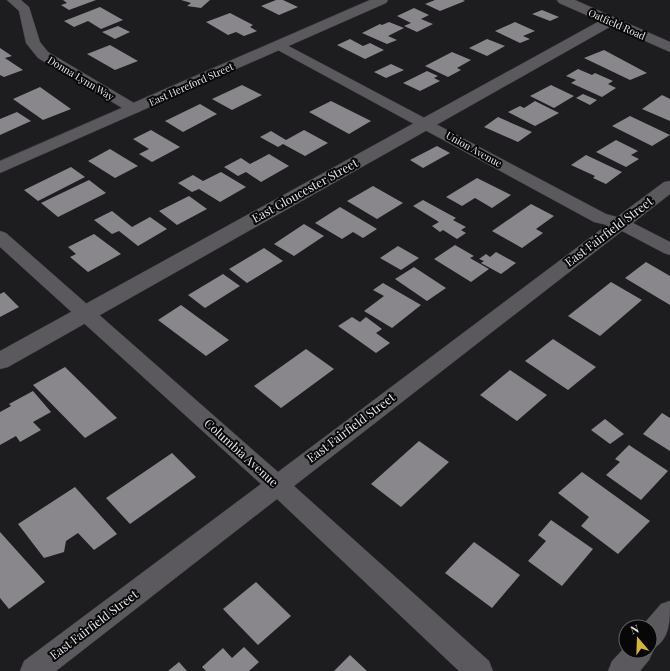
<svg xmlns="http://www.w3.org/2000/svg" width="670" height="671" font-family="'Playfair Display',serif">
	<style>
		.building { fill: #89878c }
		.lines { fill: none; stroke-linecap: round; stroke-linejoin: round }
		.minor-casing { stroke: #38383a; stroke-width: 1 }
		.tertiary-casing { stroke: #38383a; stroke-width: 1 }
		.secondary-casing { stroke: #38383a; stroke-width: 1 }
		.minor { fill: #5b595e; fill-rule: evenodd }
		.tertiary { fill: #5b595e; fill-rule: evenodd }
		.secondary { fill: #5b595e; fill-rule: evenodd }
		.labels { text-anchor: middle; stroke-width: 4; stroke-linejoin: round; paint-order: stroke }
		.far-street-label { font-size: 10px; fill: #e8e7ea; stroke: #070708 }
		.street-label { font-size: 12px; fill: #e8e7ea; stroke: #070708 }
	</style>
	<rect width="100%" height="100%" fill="#1d1c1f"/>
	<g class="building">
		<path d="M63 0H96L69 10 61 5 67 3Z"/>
		<path d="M181 0H210L201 8 187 6 191 3Z"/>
		<path d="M276 0H283L298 7 279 15 261 6Z"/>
		<path d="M435 0H463L465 1 440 11 425 4Z"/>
		<path d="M100 7 123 20 101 29 88 21 74 27 64 21Z"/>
		<path d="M414 8 429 15 421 19 433 24 417 32 404 26 411 23 397 16Z"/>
		<path d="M542 10 559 17 550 21 532 14Z"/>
		<path d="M230 13 253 25 250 27 257 31 244 36 236 32 228 35 206 22Z"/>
		<path d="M389 22 404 28 388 36 397 40 387 44 362 33 380 24 382 25Z"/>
		<path d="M515 22 535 31 523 36 530 39 520 43 495 31Z"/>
		<path d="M118 26 130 32 115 39 102 32Z"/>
		<path d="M350 39 363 46 370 43 384 50 365 59 337 45Z"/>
		<path d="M487 39 505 46 487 56 469 48Z"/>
		<path d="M110 45 138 61 115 70 87 54Z"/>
		<path d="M0 48 12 56 5 58 23 70 4 77 0 75Z"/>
		<path d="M604 50 647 73 630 80 584 58Z"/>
		<path d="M452 52 471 60 457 68 461 70 448 77 425 66Z"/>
		<path d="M391 64 404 70 386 78 374 72Z"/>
		<path d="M578 69 592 75 595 73 613 81 608 84 616 88 602 97 571 83 576 80 566 76Z"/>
		<path d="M427 71 438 76 434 78 440 81 420 91 403 83Z"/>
		<path d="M242 85 262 95 232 110 212 99Z"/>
		<path d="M551 85 574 96 554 108 530 96Z"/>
		<path d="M40 87 71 109 43 120 13 99Z"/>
		<path d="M583 94 597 100 590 105 576 98Z"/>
		<path d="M662 95 670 99V121L642 109Z"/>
		<path d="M331 101 371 121 349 134 309 112Z"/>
		<path d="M535 101 559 113 535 126 508 112 520 106 524 108Z"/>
		<path d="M200 104 217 114 183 132 165 121Z"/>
		<path d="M17 112 31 121 0 135V119Z"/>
		<path d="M630 116 670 135 652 146 612 126Z"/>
		<path d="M498 117 532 132 518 142 484 127Z"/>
		<path d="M151 130 180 147 152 162 139 154 149 149 133 139Z"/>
		<path d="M304 130 328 143 305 156 283 144 278 147 260 137 271 131 286 140Z"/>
		<path d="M616 140 638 151 631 155 639 159 626 167 596 152Z"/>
		<path d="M437 146 450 153 423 168 410 160Z"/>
		<path d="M110 149 138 166 115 178 88 161Z"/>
		<path d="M269 154 289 166 261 182 246 172 238 176 224 167 241 158 250 164Z"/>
		<path d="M586 155 622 172 606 184 593 178 595 176 571 165Z"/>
		<path d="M71 167 85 177 38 201 24 190Z"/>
		<path d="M221 172 246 187 220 202 199 189 192 192 178 183 193 175 203 181Z"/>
		<path d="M477 178 511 195 492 208 475 198 462 206 446 197Z"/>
		<path d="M89 180 106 193 58 217 41 203Z"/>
		<path d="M373 186 403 203 377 219 347 201Z"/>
		<path d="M189 196 207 209 177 225 159 211Z"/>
		<path d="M423 200 456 218 453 220 466 227 461 230 466 233 457 239 443 230 440 232 432 226 439 222 413 206Z"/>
		<path d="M531 204 554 216 536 229 543 233 522 248 492 231Z"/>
		<path d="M340 207 377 229 363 238 353 232 342 239 315 223Z"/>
		<path d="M112 211 132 227 150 217 167 229 138 246 119 231 112 234 94 220Z"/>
		<path d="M304 224 324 236 294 256 274 244Z"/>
		<path d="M94 234 121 254 88 272 70 257 76 254 68 247Z"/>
		<path d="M455 245 474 256 470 258 489 269 471 282 434 259Z"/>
		<path d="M398 246 419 258 401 270 380 258Z"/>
		<path d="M264 248 283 261 247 283 229 269Z"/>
		<path d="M496 252 516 263 501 274 481 263 484 261 479 259 486 254 490 257Z"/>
		<path d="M646 262 670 276V305L625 278Z"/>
		<path d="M414 267 446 288 427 301 395 279Z"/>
		<path d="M223 274 240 286 205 308 188 295Z"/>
		<path d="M611 282 642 300 600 336 568 316Z"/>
		<path d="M383 283 421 305 392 328 364 311 384 296 373 290Z"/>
		<path d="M4 292 19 307 0 317V294Z"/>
		<path d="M181 305 229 340 206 356 158 320Z"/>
		<path d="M352 317 360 322 366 317 382 329 376 333 390 343 376 353 338 326Z"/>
		<path d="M553 339 596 367 568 390 525 361Z"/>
		<path d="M306 349 334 369 281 408 254 386Z"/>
		<path d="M65 367 117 418 85 438 33 385Z"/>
		<path d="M510 370 547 395 517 421 480 395Z"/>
		<path d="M33 391 51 412 33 422 41 430 20 442 16 436 0 445V412L11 406 9 404Z"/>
		<path d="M662 413 670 418V451L643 434Z"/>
		<path d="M605 419 624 434 610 444 591 430Z"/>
		<path d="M419 441 449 462 401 507 371 484Z"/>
		<path d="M629 445 668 471 641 500 606 475 620 462 615 459Z"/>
		<path d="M172 453 196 477 130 524 106 498Z"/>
		<path d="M582 472 650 521 618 554 581 526 589 517 558 493Z"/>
		<path d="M75 487 117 534 94 550 78 533 66 541 64 552 44 558 18 524Z"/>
		<path d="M551 520 593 549 562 586 528 561 546 541 538 535Z"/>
		<path d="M0 532 45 582 9 609 0 598Z"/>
		<path d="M474 542 520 575 492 608 445 573Z"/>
		<path d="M256 582 291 616 258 645 223 609Z"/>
		<path d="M244 647 259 662 249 671H206L202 667 223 648 232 658Z"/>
		<path d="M350 655 367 671H334Z"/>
		<path d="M179 662 187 671H168Z"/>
	</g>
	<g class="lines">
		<defs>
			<g id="minor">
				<path d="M7 0H21L29 7 40 42 48 52 139 106 141 109 139 112 134 113 129 112 38 58 26 43 19 11Z"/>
				<path d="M279 41 606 214 617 217 664 182 670 181V194L633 223 670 242V255L664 253 622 231 294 486 489 661 493 671H459L277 499 56 671H20L24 661 261 484 0 247V231L6 233 278 472 607 225 594 222 274 48 272 45 274 42Z"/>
				<path d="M670 601C670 622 670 640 652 649L653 651 649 660 640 671H608L612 661 626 646V651H650V627H641L661 604Z"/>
			</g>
			<g id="tertiary">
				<path d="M370 0H388L386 3 0 173V161Z"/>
				<path d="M610 17 615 18 617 21 615 24 8 367 0 369V351L605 18Z"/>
			</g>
			<path id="secondary" d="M557 0H575L670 42V52L559 3Z"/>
		</defs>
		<use href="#minor" class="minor-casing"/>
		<use href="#tertiary" class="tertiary-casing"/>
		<use href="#secondary" class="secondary-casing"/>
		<use href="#minor" class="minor"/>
		<use href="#tertiary" class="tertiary"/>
		<use href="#secondary" class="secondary"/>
	</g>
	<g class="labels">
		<g class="far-street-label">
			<text transform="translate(617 24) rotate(24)" y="4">Oatfield Road</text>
			<text transform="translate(81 78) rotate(31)" y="4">Donna Lynn Way</text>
			<text transform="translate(191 84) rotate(-24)" y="4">East Hereford Street</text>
			<text transform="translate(474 149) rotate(29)" y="4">Union Avenue</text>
		</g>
		<g class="street-label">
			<text transform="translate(305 191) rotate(-29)" y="4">East Gloucester Street</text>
			<text transform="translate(609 232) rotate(-37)" y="4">East Fairfield Street</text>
			<text transform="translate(351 428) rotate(-37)" y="4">East Fairfield Street</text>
			<text transform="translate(241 453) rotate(42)" y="4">Columbia Avenue</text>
			<text transform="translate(94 625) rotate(-37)" y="4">East Fairfield Street</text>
		</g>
	</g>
	<g transform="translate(638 639) rotate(341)"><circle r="19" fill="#070708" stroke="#616162"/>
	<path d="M0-3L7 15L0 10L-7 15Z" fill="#d7b434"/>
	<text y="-6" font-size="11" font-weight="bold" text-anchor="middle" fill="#e8e7ea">N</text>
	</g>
</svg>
